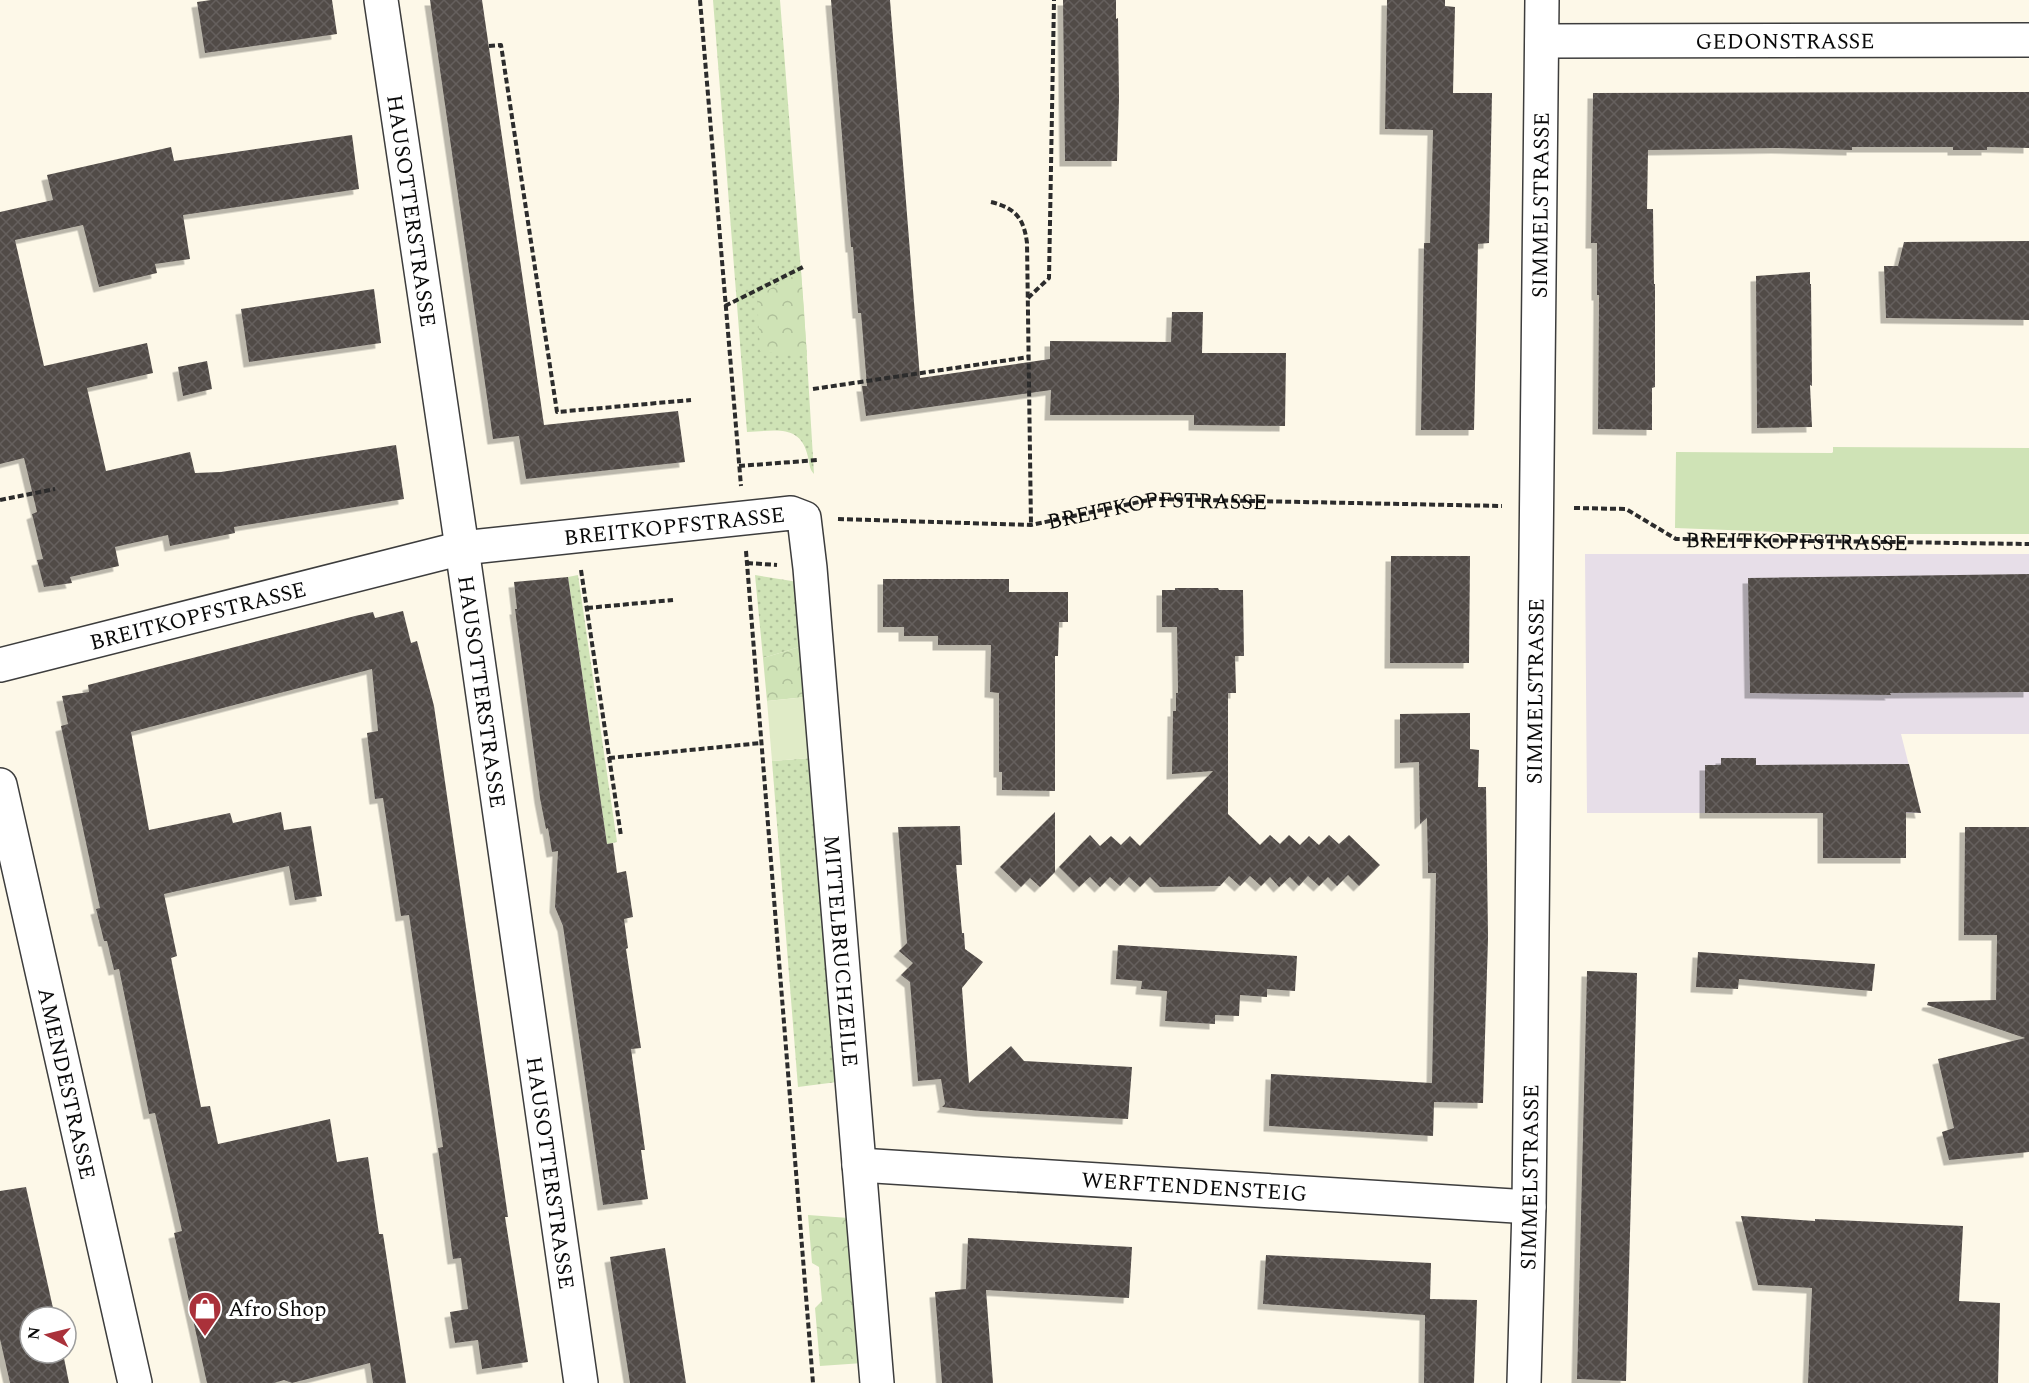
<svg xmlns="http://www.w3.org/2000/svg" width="2029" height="1383" font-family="Spectral,serif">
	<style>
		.industrial { fill: #e7dee8 }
		.grass { fill: url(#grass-dots) }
		.park { fill: url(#park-crowns) }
		.garden { fill: #cfe3b6 }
		.pitch { fill: #e0ebc7 }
		.building { fill: url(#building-cross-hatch); filter: url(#shadow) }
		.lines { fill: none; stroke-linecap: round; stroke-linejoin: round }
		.minor-casing { stroke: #3d3d3d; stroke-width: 36 }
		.path { stroke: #2c2c2c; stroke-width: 4; stroke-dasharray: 6 3; stroke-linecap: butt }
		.minor { stroke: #fff; stroke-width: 33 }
		.labels { text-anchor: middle; stroke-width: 6; stroke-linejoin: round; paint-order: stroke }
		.street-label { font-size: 22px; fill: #0a0a0a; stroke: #fff }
		.poi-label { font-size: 22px; fill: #0a0a0a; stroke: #fff; text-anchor: start }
	</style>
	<defs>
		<pattern id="grass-dots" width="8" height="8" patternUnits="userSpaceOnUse" patternTransform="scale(1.5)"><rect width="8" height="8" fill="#cfe3b6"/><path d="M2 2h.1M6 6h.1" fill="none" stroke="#b0c19b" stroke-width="1.8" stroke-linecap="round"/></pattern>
		<pattern id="park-crowns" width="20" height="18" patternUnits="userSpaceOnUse" patternTransform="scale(1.5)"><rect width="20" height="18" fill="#cfe3b6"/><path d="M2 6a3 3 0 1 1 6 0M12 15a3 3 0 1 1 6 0" fill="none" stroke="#b0c19b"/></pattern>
		<pattern id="building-cross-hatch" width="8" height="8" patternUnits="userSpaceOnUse" patternTransform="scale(1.5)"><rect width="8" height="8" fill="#514b47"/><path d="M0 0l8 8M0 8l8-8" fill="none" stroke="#65605d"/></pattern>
		<filter id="shadow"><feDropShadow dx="-5.5" dy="5.5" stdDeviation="0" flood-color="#0004"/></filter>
	</defs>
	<rect width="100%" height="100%" fill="#fdf8e8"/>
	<path class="industrial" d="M1585 554H2029V734H1901L1921 813H1587Z"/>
	<g class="grass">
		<path d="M713 0H780L804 310 814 474C809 469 810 464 808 457 801 423 774 431 747 432Z"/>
		<path d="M578 575 617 842 607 844 568 577Z"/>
		<path d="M755 575 798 582 803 646 763 658Z"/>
		<path d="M811 758 837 1082 798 1087 772 761Z"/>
	</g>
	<g class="park">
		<path d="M801 272 807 356 760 351 757 296Z"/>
		<path d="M803 646 806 697 767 701 763 658Z"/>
		<path d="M808 1215 849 1218 863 1363 820 1366 815 1308 822 1301 819 1267 812 1263Z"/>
	</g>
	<path class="garden" d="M1833 447 2029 448V534H1830L1675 528 1676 452 1832 453 1833 452Z"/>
	<path class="pitch" d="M806 697 811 758 772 761 767 701Z"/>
	<g class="building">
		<path d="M211 0H332L337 34 205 53 197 2Z"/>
		<path d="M430 0H482L544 425 678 411 685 462 526 479 519 436 493 439Z"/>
		<path d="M831 0H890L920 378 1050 359V341L1171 342 1172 312H1203L1202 353H1286L1285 426 1194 425V415H1050L1051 390 866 416 862 386H867L861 313H858L853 247H851Z"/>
		<path d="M1063 0H1116V19L1118 18 1119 99 1117 161H1065Z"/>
		<path d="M1387 0H1445V6L1455 7 1453 93H1492L1489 243 1478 244 1474 430H1421L1424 243H1430L1433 130 1385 129Z"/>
		<path d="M2029 92V148L1987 147V150H1953V147H1852V150L1777 148 1648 150 1647 209H1653L1654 284H1655V387L1652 388V430L1598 429 1599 295H1597V243H1591L1593 93Z"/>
		<path d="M352 135 359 189 183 215 190 259 155 264 157 273 99 287 83 225 15 240 44 366 147 343 153 373 87 388 106 471 190 452 195 473 221 472 396 445 404 499 234 527 235 533 170 546 168 535 115 547 119 566 70 577 72 583 44 587 37 560 43 559 32 514 37 512 24 458 0 464V212L53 200 47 175 171 147 174 161Z"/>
		<path d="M2029 241V320L1886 318 1884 266H1898L1904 242Z"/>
		<path d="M1810 272V284H1811L1812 386 1810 385 1812 427 1757 428 1756 276Z"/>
		<path d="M374 289 381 343 249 362 241 309Z"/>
		<path d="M207 361 212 389 183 396 178 367Z"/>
		<path d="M1391 556H1470L1469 663H1390Z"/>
		<path d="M2029 574V692L1890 693 1891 695 1750 693 1748 578Z"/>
		<path d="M568 577 607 844 613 843 617 873 626 871 633 917 624 919 628 948 626 949 641 1048 631 1049 645 1150H641L648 1199 603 1205 563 926 555 907 558 851 552 852 548 828 546 829 540 798 515 609H517L514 582Z"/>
		<path d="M883 579H1009V592H1068V622H1059L1058 656H1055V791L1002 790V772H999V693L990 692 991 645H938V636H904V627H883Z"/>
		<path d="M1175 588H1218L1219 590H1243L1244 656H1235L1236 693H1228V814L1260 845 1270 835 1280 844 1289 835 1300 845 1309 836 1319 845 1329 835 1339 844 1349 835 1380 865 1359 886 1348 875 1337 886 1328 877 1319 886 1308 876 1299 886 1290 877 1279 887 1270 877 1261 886 1250 876 1240 886 1229 876 1220 886 1160 887 1150 877 1140 887 1129 877 1120 886 1110 877 1100 887 1090 877 1079 887 1059 867 1090 835 1100 846 1111 836 1121 845 1130 836 1140 846 1213 771 1172 774 1173 711H1176V693H1178L1177 627H1162V590H1175Z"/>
		<path d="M403 611 411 643 417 641 434 706 508 1217H505L528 1362 482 1369 478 1340 455 1343 450 1312 468 1309 461 1258 453 1259 438 1148 443 1147 409 915 401 916 383 798 375 799 367 733 378 731 372 669 131 732 149 830 230 813 233 823 281 812 284 830 311 826 322 896 295 900 289 866 164 894 177 956 171 958 201 1107 210 1106 218 1144 330 1119 337 1162 368 1157 379 1234H383L406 1383H373L370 1363 292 1383 284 1380 274 1383H207L174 1233 182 1231 155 1113 149 1114 119 969 114 970 107 941H104L96 909 100 908 61 726 68 724 62 696 89 692 88 685 355 616 373 612 375 618Z"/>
		<path d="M1470 713V749L1479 750 1478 787H1486L1488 938 1483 1103 1434 1102 1433 1136 1269 1126 1271 1074 1432 1083 1436 873H1428L1427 818 1420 824 1419 762 1400 763V714Z"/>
		<path d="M1721 758H1756V765L1909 764 1921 813 1906 812V858H1823V813H1705V765H1721Z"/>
		<path d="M1055 812V872L1040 887 1030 878 1021 887 1000 867Z"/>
		<path d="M960 826 962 865H956L962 933H964L965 949 983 962 962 988 969 1083 1011 1046 1024 1061 1132 1067 1128 1119 980 1111 942 1107 945 1104 941 1079 918 1081 910 982 901 975 913 963 899 951 907 943 898 827Z"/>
		<path d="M1965 827H2029V1152L1949 1160 1942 1132 1954 1128 1938 1059 2025 1038 1927 1005 1928 1002 1996 1000 1997 935H1964Z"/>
		<path d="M1118 945 1297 956 1295 991 1267 989V997L1240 995 1239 1016 1215 1015V1024L1165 1021 1167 991 1141 989 1142 981 1116 979Z"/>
		<path d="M1698 952 1875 964 1872 991 1739 979 1738 989 1696 987Z"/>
		<path d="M1587 971 1637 973 1626 1381 1577 1379Z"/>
		<path d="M26 1187 55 1317H30V1353H63L69 1383H10L0 1339V1191Z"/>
		<path d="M1741 1216 1815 1221V1219L1963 1226 1959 1301 2000 1303 1998 1383H1808L1812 1288 1758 1285Z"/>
		<path d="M968 1238 1132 1247 1129 1298 986 1290 993 1383H942L935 1292 966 1289Z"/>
		<path d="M665 1248 686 1383H630L610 1257Z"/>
		<path d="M1266 1255 1431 1263 1430 1299 1477 1300 1474 1383H1424L1425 1315 1263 1304Z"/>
	</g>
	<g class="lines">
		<defs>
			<g id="minor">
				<path id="s3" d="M381 0 462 548 581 1383"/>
				<path id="s4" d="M1542 41 2029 40"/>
				<path id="s5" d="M0 665 462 548 791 513 804 518 810 568 877 1383"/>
				<path id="s6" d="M0 785 135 1383"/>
				<path id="s7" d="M859 1165 1529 1207"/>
				<path id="s8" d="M1524 1383 1529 1207 1542 0"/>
			</g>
		</defs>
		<use href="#minor" class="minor-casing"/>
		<g class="path">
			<path d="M700 0 741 486"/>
			<path d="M489 46 501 45 557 412 691 400"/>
			<path d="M991 202C1016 208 1024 219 1027 243L1031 525"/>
			<path d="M1028 298 1049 278 1054 0"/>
			<path d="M725 306 803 267"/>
			<path d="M813 389 1029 357"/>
			<path d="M739 466 818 460"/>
			<path d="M0 500 55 489"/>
			<path id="s1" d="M1574 508 1626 509 1676 539 2029 544"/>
			<path id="s2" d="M838 519 1031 525 1153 499 1502 506"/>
			<path d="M746 551 813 1383"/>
			<path d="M747 563 777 565"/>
			<path d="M581 570 621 836"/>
			<path d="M587 608 673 600"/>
			<path d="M609 758 761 743"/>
		</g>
		<use href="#minor" class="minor"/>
	</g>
	<defs>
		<symbol id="shop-pin" viewBox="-11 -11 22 30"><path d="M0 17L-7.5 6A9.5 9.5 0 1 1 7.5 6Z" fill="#aa313a" stroke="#fff"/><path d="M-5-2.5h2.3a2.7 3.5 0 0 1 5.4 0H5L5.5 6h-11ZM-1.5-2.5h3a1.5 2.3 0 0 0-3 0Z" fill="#fff"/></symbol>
	</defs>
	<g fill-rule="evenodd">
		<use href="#shop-pin" x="186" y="1289" width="38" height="52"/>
	</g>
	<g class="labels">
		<g class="street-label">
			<text dy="8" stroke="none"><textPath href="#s4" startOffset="243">GEDONSTRASSE</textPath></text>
			<text dy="8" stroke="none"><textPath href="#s8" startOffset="1178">SIMMELSTRASSE</textPath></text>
			<text dy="8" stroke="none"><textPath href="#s3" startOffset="213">HAUSOTTERSTRASSE</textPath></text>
			<text dy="8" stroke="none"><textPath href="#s2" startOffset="321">BREITKOPFSTRASSE</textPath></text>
			<text dy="8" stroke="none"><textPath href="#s5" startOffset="690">BREITKOPFSTRASSE</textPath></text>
			<text dy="8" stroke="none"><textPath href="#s1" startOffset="231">BREITKOPFSTRASSE</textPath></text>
			<text dy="8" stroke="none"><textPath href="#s5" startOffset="204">BREITKOPFSTRASSE</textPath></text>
			<text dy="8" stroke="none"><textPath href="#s3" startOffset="699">HAUSOTTERSTRASSE</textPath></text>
			<text dy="8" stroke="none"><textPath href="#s8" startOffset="692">SIMMELSTRASSE</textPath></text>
			<text dy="8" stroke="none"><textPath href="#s5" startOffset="1256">MITTELBRUCHZEILE</textPath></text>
			<text dy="8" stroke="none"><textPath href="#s6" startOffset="306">AMENDESTRASSE</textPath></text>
			<text dy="8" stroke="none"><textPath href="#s3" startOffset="1185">HAUSOTTERSTRASSE</textPath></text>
			<text dy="8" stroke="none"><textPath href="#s8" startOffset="206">SIMMELSTRASSE</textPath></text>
			<text dy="8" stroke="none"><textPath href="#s7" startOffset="336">WERFTENDENSTEIG</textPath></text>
		</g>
		<g class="poi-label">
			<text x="228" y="1316">Afro Shop</text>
		</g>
	</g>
	<g transform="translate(48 1335) rotate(277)"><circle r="28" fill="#ffffff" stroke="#9d9d9d" stroke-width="1.5"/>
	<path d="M0-4.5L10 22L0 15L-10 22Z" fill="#aa313a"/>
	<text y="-9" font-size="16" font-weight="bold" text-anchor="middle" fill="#0a0a0a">N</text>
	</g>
</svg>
